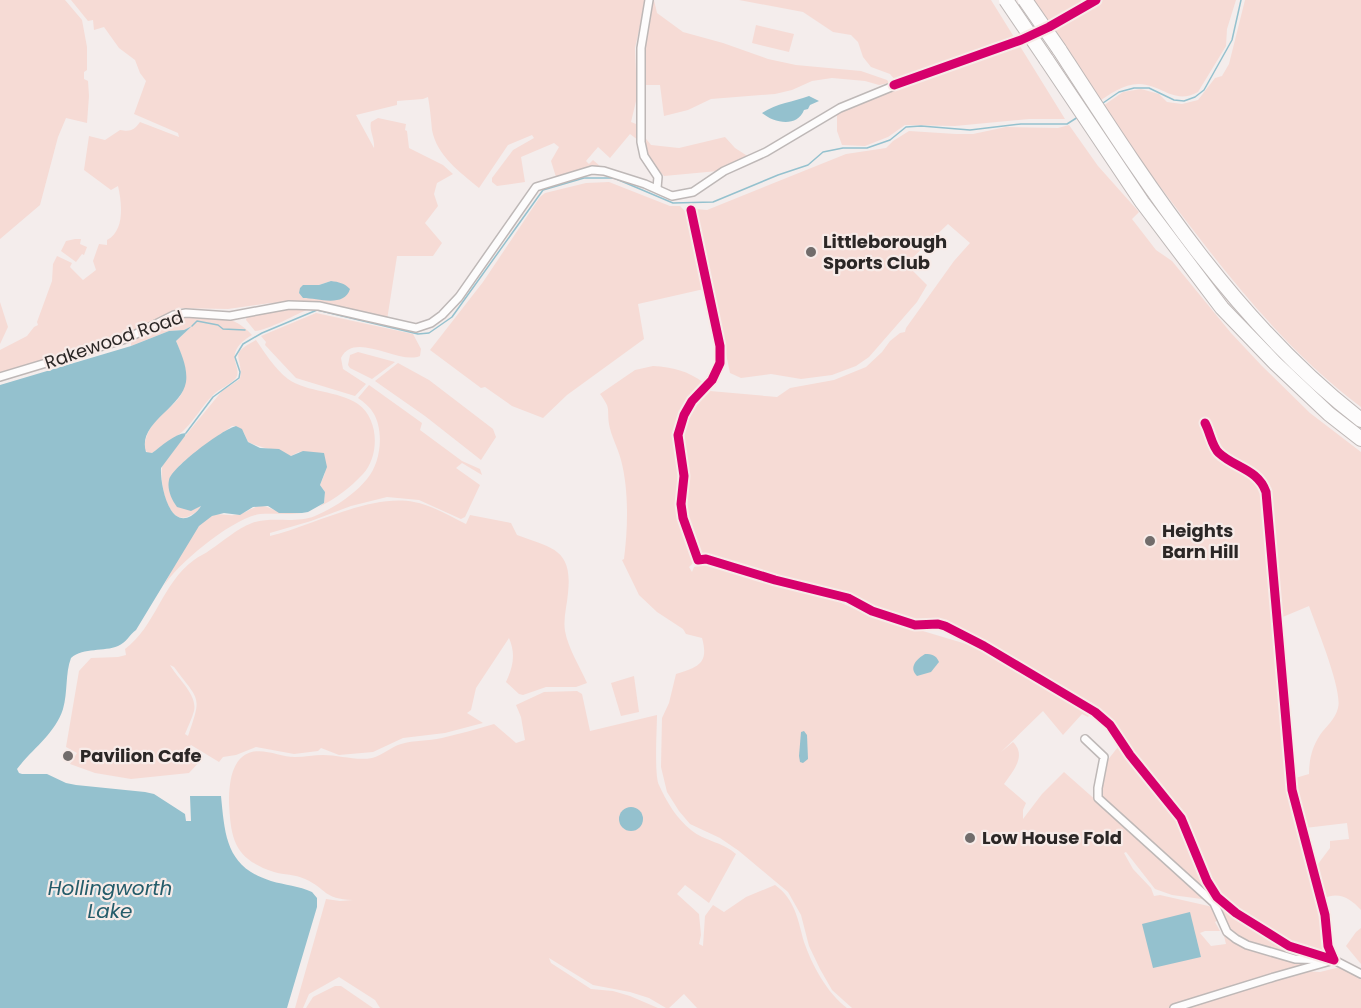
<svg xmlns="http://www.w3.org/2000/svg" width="1361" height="1008" font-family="Poppins,sans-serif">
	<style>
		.green { fill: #f6dbd5; fill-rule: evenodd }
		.water { fill: #94c1ce }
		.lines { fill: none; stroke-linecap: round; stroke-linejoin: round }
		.stream { stroke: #94c1ce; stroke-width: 1.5 }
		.minor-casing { stroke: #beb8b7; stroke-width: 10 }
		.motorway-casing { stroke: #beb8b7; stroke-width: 16 }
		.minor { stroke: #fdfcfc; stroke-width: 7 }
		.motorway { stroke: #fdfcfc; stroke-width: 14 }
		.motorway-bridge-casing { stroke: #beb8b7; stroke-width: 16; stroke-linecap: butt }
		.motorway-bridge { stroke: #fdfcfc; stroke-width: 14 }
		.cycleway-casing { stroke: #f7ebe8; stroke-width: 13 }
		.cycleway { stroke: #d6006c; stroke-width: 9 }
		.poi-dot { fill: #716c6b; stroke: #f7ebe8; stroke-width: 2 }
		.labels { text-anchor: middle; stroke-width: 4.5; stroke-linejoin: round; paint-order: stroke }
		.poi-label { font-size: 18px; font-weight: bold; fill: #2b2726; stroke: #f7ebe8; text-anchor: start }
		.street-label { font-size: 18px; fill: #2b2726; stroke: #f7ebe8 }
		.water-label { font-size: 20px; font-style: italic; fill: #245c6a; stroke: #f7ebe8 }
	</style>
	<rect width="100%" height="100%" fill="#f4edec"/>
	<g class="green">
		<path d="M0 0H65L82 20 87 47V70L84 72V79L88 81 89 96 87 123 66 118 58 137 40 205 0 239Z"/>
		<path d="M71 0H646L635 48 637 97 631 122 636 124 640 137 638 140 630 134 610 158 598 147 586 161 589 164 593 160 601 167 569 172 556 177 551 161 559 147 554 143 521 157 525 182 497 186 492 182V178L513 150 534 138 532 135 508 145 479 188C460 172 437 156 432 130 431 119 430 108 428 97L423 99 397 101V105L356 115 374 148C375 139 369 131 371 122L378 118 406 124 405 130 407 131 409 148 443 165 453 174 437 183 434 194 438 206 425 223 442 243 433 256H397L387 320 315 301 271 303 228 309 178 308 124 335 0 373V350L27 336 34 327 38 325 37 322 52 281 53 264 57 256 72 263 70 267 83 280 96 270 93 261 99 244 107 245V240C125 231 122 203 118 186L111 190 84 170 89 136 105 140 120 130C131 132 134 130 140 122L179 137 178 133 134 114 146 81 140 73 135 60 119 48 104 27 94 30 93 20 88 21ZM331 281 311 298H303L299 293 304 285H319Z"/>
		<path d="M651 0H654L657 13 683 32 723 43 768 59 796 65 861 71 887 80 889 83 879 85 865 81 832 78 812 81 792 90 775 94 711 99 688 110 664 116 660 85H644L643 49Z"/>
		<path d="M739 0H991L1014 37 993 43 896 81 890 74 871 67 863 57 858 42 851 35 833 32 803 12Z"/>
		<path d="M1033 0H1081L1084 3 1047 23Z"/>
		<path d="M1100 0H1236L1227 29 1226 46 1198 92C1174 105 1163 85 1139 84 1123 84 1110 94 1097 103L1050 29 1088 9Z"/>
		<path d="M1245 0H1361V407C1281 347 1221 267 1161 188 1141 161 1120 135 1100 108L1123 92 1141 89 1159 94 1167 102 1182 104 1198 100 1215 78 1222 76 1229 64Z"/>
		<path d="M756 25 794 34 789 52 752 43Z"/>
		<path d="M1018 43 1065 119H1029L955 126 905 125 888 137 865 146 842 145 837 131V113L940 70Z"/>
		<path d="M1069 125 1098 166 1139 212 1132 219 1156 250 1172 261 1231 333 1262 366 1310 413 1361 452V910C1350 898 1338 891 1323 899L1315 868 1330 848V841L1349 839 1347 823 1305 828 1296 799 1298 797 1296 787 1293 784 1292 779 1309 774C1309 760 1312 747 1320 735 1326 726 1335 720 1338 708 1343 691 1316 626 1309 606L1278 619 1271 518 1264 479 1243 464 1217 457V460L1255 476 1260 482 1264 493 1265 539 1287 752 1285 781 1323 919V952L1289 942 1236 910 1215 891 1185 820 1180 811 1099 708 1091 702 1088 707 985 645 943 623 927 621 912 623 863 603 848 595 789 581 762 570 700 557 684 506 686 481 682 444 683 429 694 406 710 391 777 397 790 388 834 380 866 367 882 352 890 341 900 333 905 332 906 328 954 261 970 243 948 224 906 264 927 285 917 302 869 357 856 366 832 375 801 379 771 374 741 378 730 373 696 209 707 210 846 154 886 148 893 141 909 131 956 134H973L1006 127 1058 128Z"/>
		<path d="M643 135 651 145 679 148 725 137 735 148 749 157 718 171 664 176 649 160Z"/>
		<path d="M609 182 670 206H680L689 215 704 289 638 304 644 339 567 395 543 418 512 406 485 387 481 388 430 350 483 282 540 197 545 193 586 183Z"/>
		<path d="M75 239H81L80 244 87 247 84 255 82 254 76 262 61 251 66 241Z"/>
		<path d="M0 302 8 327 0 344Z"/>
		<path d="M311 308C296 314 269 330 255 331L246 320 247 316 284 309Z"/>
		<path d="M316 313 413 334 421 349 420 356C399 365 354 330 341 358L343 369 366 384 355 396 296 378 265 345 266 342 261 336Z"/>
		<path d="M188 316C215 317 233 314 252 335 220 354 244 367 236 378 230 385 219 389 213 395 202 406 194 421 183 431 174 439 162 446 152 453H148L144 449C150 397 207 416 176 341L192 326 184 330 169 331 131 346V339L170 319Z"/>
		<path d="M256 340C265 353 275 369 288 379 308 393 337 390 358 404 379 419 380 455 363 474 350 488 335 499 319 507L324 503 325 492 320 485 325 473 299 452 291 456C277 449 263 449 248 442L244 433 236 426H232L181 464 169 479 170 493 195 509 201 505C199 510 196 513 191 515 167 530 158 479 163 463L222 391 240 379C244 355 226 356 256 340Z"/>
		<path d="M358 352 395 362 372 379 350 368 348 365 350 355Z"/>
		<path d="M398 363 429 380 493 429 496 437 481 460 425 416 375 381Z"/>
		<path d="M653 366C673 367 688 371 704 383L688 400 679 419 676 431 682 478 679 491 680 516 695 561 689 567 692 572 694 567 708 563 837 601 866 614 983 649 1091 713 1088 717 1082 714 1063 735 1043 711 1001 752 1013 742C1027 756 1013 771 1004 784L1026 803 1023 810V819L1042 794 1064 772 1209 900 1172 895 1155 889 1126 852 1124 853 1133 869 1151 888 1154 896 1160 895 1213 907 1219 920 1215 922 1220 931H1205L1200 933 1211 946 1226 944 1224 936 1247 947 1308 963 1202 995 1169 1008H852L832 990 820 969 809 946 801 915 788 892 739 851 720 838 690 824 679 811 667 792 661 767 662 718 669 703 676 674C699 667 709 663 702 638L686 634 683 629 657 612 639 595 622 560 624 559C628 528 629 490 621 460 618 448 611 436 609 424 607 407 611 409 600 394L635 370Z"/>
		<path d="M369 385 422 423 420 430 462 461 480 469 482 475 462 463 456 468 480 485 465 517 461 519 419 500 387 497 351 506 311 521 270 533V536C312 526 372 493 414 502 432 505 449 516 466 524L470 515 511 523 517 535C551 548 573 548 568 593 567 606 563 618 565 631 568 648 580 667 587 683L576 687H546L523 695 519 694 506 682C513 667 516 654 509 638L476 688 471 710 467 713 483 723 445 733 403 738 373 752 339 755 321 748 318 751 294 754 256 747 236 755 223 757 219 762 191 745 187 750 202 759 189 773 131 779 95 773 70 764 77 753 66 747 79 671 91 658 118 657 126 655 125 649C156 626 162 583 194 560 199 556 205 554 210 550 224 541 236 529 252 523 272 516 295 524 315 516 334 508 355 494 367 479 381 463 384 432 374 414 370 407 364 402 358 398ZM170 665 174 667C200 702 202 695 188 736L185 734C188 726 192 719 194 711 198 695 177 678 170 665Z"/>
		<path d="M260 506C269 506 272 510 280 512 287 514 294 512 302 513 287 515 274 513 260 514 233 518 178 563 164 586 174 566 191 526 211 516 219 512 226 516 234 515 244 515 251 507 260 506Z"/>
		<path d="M634 676 639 712 621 716 611 683Z"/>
		<path d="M577 691 582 694 590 731 657 715C657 728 654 776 659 785 666 801 677 819 691 830 704 841 723 842 736 854L709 903 685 885 677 894 699 914 701 935 699 944 703 946 705 916 713 905 724 912 746 897 775 885C795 899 798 920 804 942 812 965 827 993 847 1008H697L684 994 669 1008H666L649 998 630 992 593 985 549 958 551 963 591 989 613 991 630 996 658 1008H380L375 1000 339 977 309 994 303 1008H295L326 899 340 901 353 900C323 899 327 889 305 879 295 874 284 875 274 872 235 859 231 841 229 803 229 789 230 771 239 760 255 742 277 757 295 757 304 757 314 755 323 755 339 755 356 761 372 758 383 755 391 747 401 744 414 740 428 741 442 738 459 734 477 729 494 724L516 743 525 740 521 717 516 705 544 692Z"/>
		<path d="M1121 743 1136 765 1177 816 1205 880 1221 903 1289 947 1305 952 1313 956C1292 956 1247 948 1232 932 1223 921 1220 906 1211 895L1105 801 1100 792 1107 761Z"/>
		<path d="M1361 928V964L1346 946 1356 932Z"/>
		<path d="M1340 967 1361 979V1008H1180L1303 971 1320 972Z"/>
		<path d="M335 986H341L373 1008H306L313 997Z"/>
	</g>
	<g class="water">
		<path d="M809 96 819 101 810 105 808 109 804 110C797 128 774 123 762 113 777 103 793 102 809 96Z"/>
		<path d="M331 281C339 282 344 283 350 289 344 308 318 298 303 298L299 293 300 288 303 285H319Z"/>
		<path d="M192 326 176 341C181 353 188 368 186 382 182 408 137 423 146 452L152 453C162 446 174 434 186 433L185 436 161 468C160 482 168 529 191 516 195 513 198 511 201 506L191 511 177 507C171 499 167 489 169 480 172 467 223 429 236 426L242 429 248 442 260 448 279 449 291 456 303 451 324 453 327 467 320 485 325 492 324 503 308 512 302 513H279L268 506 253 507 240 515 224 513 212 516 199 526 136 630C130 634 126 643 118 646 104 652 84 647 71 658 65 674 68 692 63 709 55 734 32 749 17 769L19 773 22 774H47L66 783 76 785 145 792 154 794 185 814 186 821H191L190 796H221C225 836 226 867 271 881 285 885 299 886 312 892L317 898V907L287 1008H0V385L131 346 169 331 184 330Z"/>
		<path d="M925 654C932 654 936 655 939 662L931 672 917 676C908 667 917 659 925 654Z"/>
		<path d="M804 731 807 735 808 759 803 763 800 762 799 756 801 732Z"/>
		<circle cx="631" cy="819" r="12"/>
		<path d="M1190 912 1201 957 1153 968 1142 924Z"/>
	</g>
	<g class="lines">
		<g class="stream">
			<path d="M1103 103 1119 92 1134 88H1149L1174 100 1184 101 1195 97 1204 90 1232 40 1241 0"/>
			<path d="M192 326 197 321 218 325 223 329 245 330"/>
			<path d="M186 433 213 397 239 378 240 372 235 357 243 344 262 333 317 310 418 334 429 333 452 317 543 190 584 178H614L673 203 713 202 778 175 808 165 823 152 843 148H867L890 140 906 127 921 126 970 130 1021 124H1067L1078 117"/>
		</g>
		<defs>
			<g id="minor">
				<path d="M649 0 641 48V142L644 156 658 177 657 188"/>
				<path d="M0 377 126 339 174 315 186 313 230 316 289 305 319 306 407 326 416 328 431 323 442 315 459 297 536 187 592 170 604 171 645 184 672 196 693 192 724 171 766 152 840 108 906 81 1021 40 1049 27 1096 0"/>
				<path d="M1085 739 1104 757 1098 788V798L1214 903 1227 932 1236 939 1247 945 1295 959 1334 960 1274 977 1174 1008"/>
				<path d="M1334 960 1361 974"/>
			</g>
			<g id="motorway">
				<path d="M1059 49C1146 183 1233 321 1361 420"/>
				<path d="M1046 59 1142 202 1222 308 1275 363 1329 414 1361 439"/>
			</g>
		</defs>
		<use href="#minor" class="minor-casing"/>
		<use href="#motorway" class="motorway-casing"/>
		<use href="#minor" class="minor"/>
		<use href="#motorway" class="motorway"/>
		<defs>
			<g id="motorway-bridge">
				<path d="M1006 0 1046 59"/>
				<path d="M1025 0 1059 49"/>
			</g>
		</defs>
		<use href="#motorway-bridge" class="motorway-bridge-casing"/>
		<use href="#motorway-bridge" class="motorway-bridge"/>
		<defs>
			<g id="cycleway">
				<path d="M894 85 1021 40 1049 27 1096 0"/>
				<path d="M691 210 720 346V363L712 380 692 401 684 415 678 435 684 476 681 504 683 518 698 560 706 559 775 580 848 598 872 611 915 625 938 624 945 626 984 646 1095 712 1110 725 1130 755 1181 818 1207 881 1217 897 1236 913 1289 946 1334 960 1328 946 1325 915 1292 790 1266 492C1258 469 1235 468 1219 453 1212 447 1210 432 1205 423"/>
			</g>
		</defs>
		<use href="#cycleway" class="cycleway-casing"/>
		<use href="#cycleway" class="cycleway"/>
	</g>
	<g class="poi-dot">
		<circle cx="811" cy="252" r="6"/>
		<circle cx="1150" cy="541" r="6"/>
		<circle cx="68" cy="756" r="6"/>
		<circle cx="970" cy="838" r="6"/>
	</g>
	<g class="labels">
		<g class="poi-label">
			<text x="823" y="248">Littleborough<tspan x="823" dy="21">Sports Club</tspan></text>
			<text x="1162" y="537">Heights<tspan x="1162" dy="21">Barn Hill</tspan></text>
			<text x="80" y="762">Pavilion Cafe</text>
			<text x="982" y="844">Low House Fold</text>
		</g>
		<g class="street-label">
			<text transform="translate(114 340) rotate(-19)" y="6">Rakewood Road</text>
		</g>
		<g class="water-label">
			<text x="110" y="895">Hollingworth<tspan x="110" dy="23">Lake</tspan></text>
		</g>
	</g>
</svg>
